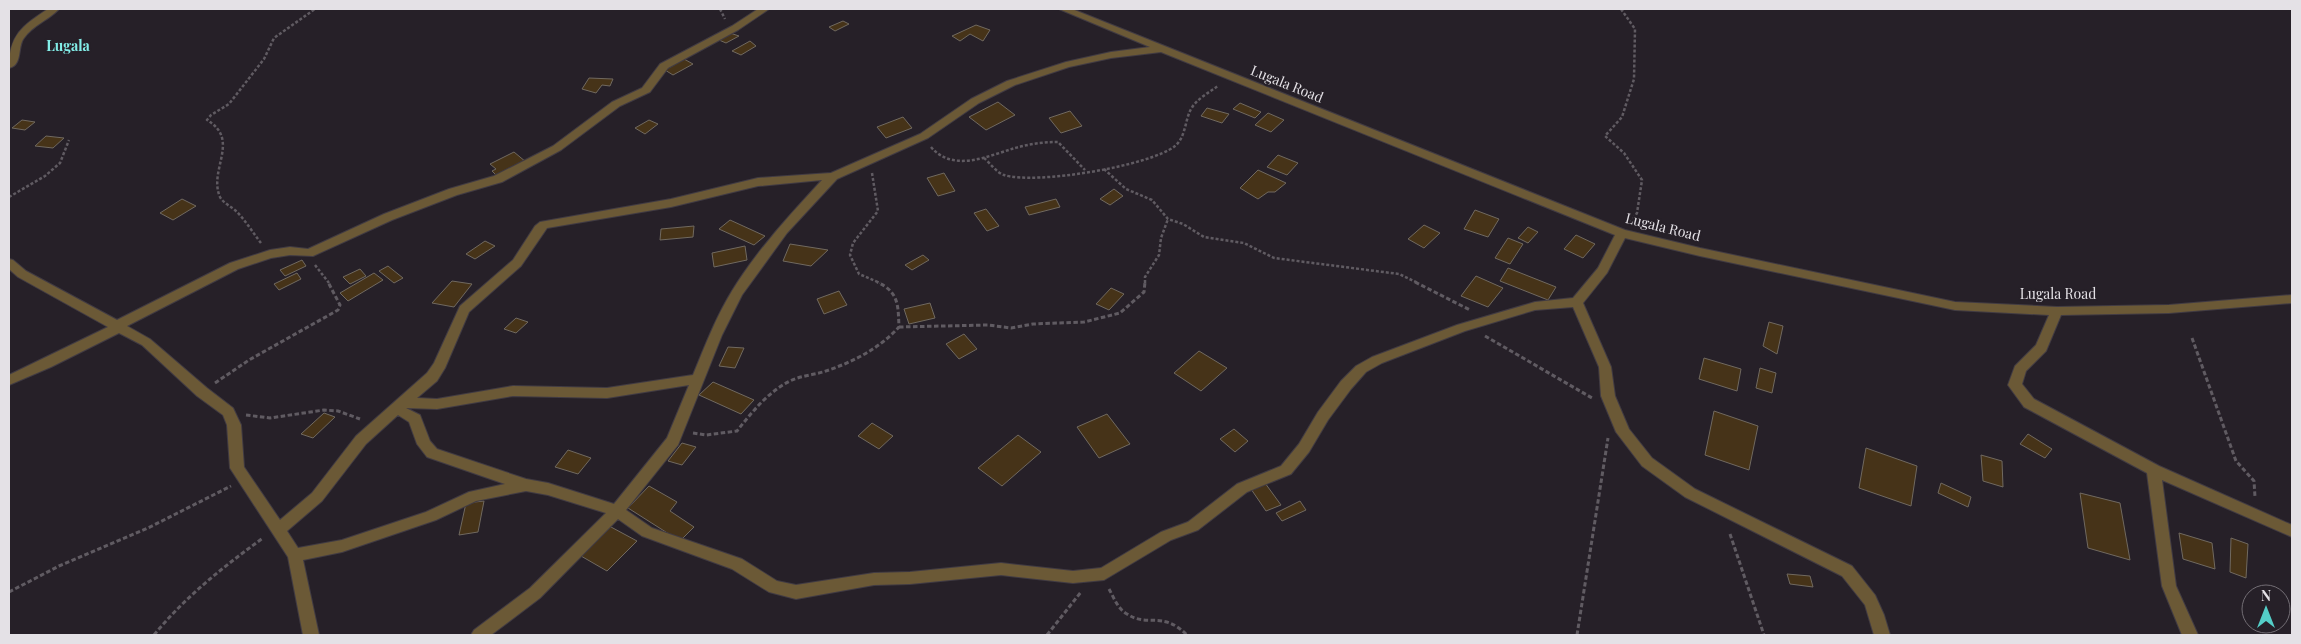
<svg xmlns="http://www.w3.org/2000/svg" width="2301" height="644" font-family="'Playfair Display',serif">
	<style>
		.building { fill: #463318; stroke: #706960 }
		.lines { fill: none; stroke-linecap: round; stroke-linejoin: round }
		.minor-casing { stroke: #413b43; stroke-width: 2 }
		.path-far1 { stroke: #605b62; stroke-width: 2.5; stroke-dasharray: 3 2; stroke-linecap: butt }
		.path { stroke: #605b62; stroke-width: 3; stroke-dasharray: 4.5 2.5; stroke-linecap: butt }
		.minor { fill: #6b5936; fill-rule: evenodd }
		.labels { text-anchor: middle; stroke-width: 4; stroke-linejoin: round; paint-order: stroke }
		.far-quarter-label { font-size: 14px; font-weight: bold; fill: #83eee8; stroke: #262028 }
		.street-label { font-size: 14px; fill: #e4e1e6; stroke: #262028 }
	</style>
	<rect width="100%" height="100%" fill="#262028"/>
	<g class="building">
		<path d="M843 21 849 24 835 31 829 27Z"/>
		<path d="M976 25 990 30 983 41 970 34 960 41 952 36Z"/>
		<path d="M730 33 739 36 726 43 719 40Z"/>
		<path d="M750 41 756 46 741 55 732 51Z"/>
		<path d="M684 59 693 64 673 75 665 70Z"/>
		<path d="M589 78 613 79 610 86 602 85 596 93 582 89Z"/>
		<path d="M998 102 1015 115 986 130 969 117Z"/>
		<path d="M1240 103 1261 112 1255 118 1233 109Z"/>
		<path d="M1207 108 1229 114 1222 123 1201 116Z"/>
		<path d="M1070 111 1082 126 1061 133 1049 118Z"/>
		<path d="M1268 113 1284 120 1271 132 1255 125Z"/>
		<path d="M903 117 912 128 886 138 877 127Z"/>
		<path d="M22 120 35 122 25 130 12 128Z"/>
		<path d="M649 120 658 124 645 134 635 128Z"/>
		<path d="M46 136 64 138 53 148 35 146Z"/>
		<path d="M514 152 526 162 498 177 492 171 496 169 490 164Z"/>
		<path d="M1278 155 1298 163 1287 175 1267 167Z"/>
		<path d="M1258 170 1286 183 1275 192H1268L1258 199 1240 188Z"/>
		<path d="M944 173 955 191 938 196 927 178Z"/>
		<path d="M1114 189 1123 196 1110 205 1100 199Z"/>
		<path d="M182 199 196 206 173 220 160 213Z"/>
		<path d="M1056 199 1060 207 1029 215 1025 207Z"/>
		<path d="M986 209 999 226 987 231 974 213Z"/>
		<path d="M1475 210 1499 219 1488 237 1464 229Z"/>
		<path d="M730 220 765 236 754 245 719 229Z"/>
		<path d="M1424 225 1440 233 1424 248 1408 239Z"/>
		<path d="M694 226 693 237 660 240 661 229Z"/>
		<path d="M1528 227 1538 232 1528 243 1518 238Z"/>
		<path d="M1576 235 1595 244 1583 258 1564 249Z"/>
		<path d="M1508 238 1523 244 1510 264 1495 258Z"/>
		<path d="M485 241 495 246 475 259 466 254Z"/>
		<path d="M790 244 828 250 811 266 783 261Z"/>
		<path d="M745 246 747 260 714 267 712 253Z"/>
		<path d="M923 255 929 260 912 270 905 265Z"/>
		<path d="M302 260 306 266 285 276 280 270Z"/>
		<path d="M388 266 403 278 394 283 379 271Z"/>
		<path d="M1508 268 1556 287 1548 300 1500 281Z"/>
		<path d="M360 269 366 276 350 284 343 277Z"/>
		<path d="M297 273 301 279 279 290 274 284Z"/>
		<path d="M374 273 383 280 348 301 340 293Z"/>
		<path d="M1476 276 1503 288 1488 307 1461 296Z"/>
		<path d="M452 281 472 284 454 307 432 303Z"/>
		<path d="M1111 288 1124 294 1109 310 1096 304Z"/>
		<path d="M839 291 847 305 824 314 817 299Z"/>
		<path d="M930 303 935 318 909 324 904 309Z"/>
		<path d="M516 318 528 322 516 333 504 329Z"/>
		<path d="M1769 322 1783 326 1777 354 1763 346Z"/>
		<path d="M964 334 977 349 959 359 946 344Z"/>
		<path d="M728 347 744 348 735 368 719 366Z"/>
		<path d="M1199 351 1227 368 1201 391 1174 373Z"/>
		<path d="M1704 358 1741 369 1737 391 1699 379Z"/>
		<path d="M1760 368 1776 373 1772 393 1756 388Z"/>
		<path d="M713 382 754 400 741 414 699 395Z"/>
		<path d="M1714 411 1758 426 1749 470 1705 455Z"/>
		<path d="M324 413 335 417 313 438 301 434Z"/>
		<path d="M1107 414 1130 444 1099 458 1077 427Z"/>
		<path d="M872 423 893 436 879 449 858 436Z"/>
		<path d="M1234 429 1248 441 1235 452 1220 439Z"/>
		<path d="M2028 434 2052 449 2045 458 2020 444Z"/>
		<path d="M1018 435 1041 452 1002 486 978 468Z"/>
		<path d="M682 443 696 447 682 465 668 461Z"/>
		<path d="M1866 448 1917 466 1911 506 1859 488Z"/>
		<path d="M568 450 591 458 578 474 555 467Z"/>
		<path d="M1981 455 2002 461 2003 487 1983 481Z"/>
		<path d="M1265 483 1281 505 1266 511 1251 489Z"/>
		<path d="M1941 483 1971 497 1968 507 1938 493Z"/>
		<path d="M649 486 677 502 670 511 694 527 680 541 628 508Z"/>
		<path d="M2080 493 2120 503 2130 560 2088 548Z"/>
		<path d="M484 501 478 532 459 535 466 503Z"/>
		<path d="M1300 501 1306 510 1282 521 1276 513Z"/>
		<path d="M611 527 637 541 607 571 581 556Z"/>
		<path d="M2179 533 2212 543 2215 569 2183 559Z"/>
		<path d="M2231 538 2248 544 2246 578 2230 572Z"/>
		<path d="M1787 574 1810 576 1813 587 1790 584Z"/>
	</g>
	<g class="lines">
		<defs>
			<g id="minor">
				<path d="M48 9H59C49 20 33 25 24 38 17 47 23 65 9 68 9 35 22 26 48 9Z"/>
				<path d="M758 9H769L738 30 668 68 650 92 620 106 561 150 502 182 457 195 392 220 313 256 290 255 271 258 238 269 127 326 150 339 207 388 233 408 241 425 244 467 280 520 312 493 356 436 427 373 434 363 460 306 513 260 535 226 540 222 671 199 758 178 831 173 920 134 971 99 1007 81 1066 62 1111 52 1150 47 1059 9H1072L1625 230 1700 248 1955 302 2057 307 2169 305 2292 295V303L2169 313 2061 315 2046 351 2026 371 2022 384 2034 399 2159 466 2292 525V537L2162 480 2176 586 2198 635H2182L2162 586 2147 473 2024 407 2008 385 2015 366 2036 345 2049 315 1955 310 1700 256 1625 238 1607 273 1583 303 1611 367 1615 396 1629 429 1652 458 1695 489 1852 566 1875 595 1884 615 1890 635H1874L1865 605 1842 576 1685 497 1642 466 1616 432 1601 396 1599 367 1573 307 1535 310 1465 331 1382 363 1366 372 1351 389 1328 420 1309 452 1291 474 1247 492 1198 530 1171 540 1104 580 1073 583 1001 575 910 584 874 585 796 599 769 592 732 569 642 536 618 519 540 598 491 635H471L474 630 530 588 606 513 548 495 526 491 476 501 436 520 342 552 303 560 319 635H303L288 557 230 468 227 425 223 415 197 396 142 345 119 333 51 367 9 385V375L108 327 18 277 9 269V259L13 260 26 271 117 320 230 263 270 250 290 247 308 249 384 214 449 189 494 176 553 146 612 102 642 88 660 64 732 26ZM1161 52 1615 235 1598 268 1573 298 1535 302 1457 325 1372 357 1356 366 1341 381 1318 412 1299 444 1281 466 1237 484 1188 522 1161 532 1101 568 1073 571 1001 563 910 572 874 573 796 585 777 581 742 559 652 528 626 510 678 445 722 335 742 295 787 233 837 179 928 138 979 103 1015 85 1069 67 1111 58ZM822 180C790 215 757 250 732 291 716 317 705 346 693 375L607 388 513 386 437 399 417 398 437 381 445 368 469 312 521 266 547 228 671 207 758 186ZM689 385 667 438 614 504 548 483 526 479 437 449 430 441 420 415 406 408 437 409 513 396 607 398ZM398 415 409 422 417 444 427 457 505 484 469 492 426 512 342 540 298 548 287 531 322 501 366 444Z"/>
			</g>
		</defs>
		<use href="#minor" class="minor-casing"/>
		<g class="path-far1">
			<path d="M720 9 725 19"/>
			<path d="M1621 9 1635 29 1634 79 1622 117 1605 136 1624 153 1642 180 1637 213 1631 222"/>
			<path d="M931 147C953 173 988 156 1015 148 1029 144 1044 142 1058 142L1085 170"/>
			<path d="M984 158C990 163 997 173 1004 175 1035 185 1150 166 1175 146 1185 138 1185 122 1190 111 1195 100 1208 93 1218 86"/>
			<path d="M1104 169 1126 189 1152 200 1168 219 1183 224 1204 237 1244 243 1274 258 1399 274 1418 283"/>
			<path d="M872 173 878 211 853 243 850 255 859 274 880 283"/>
			<path d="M9 197 45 176 60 163 69 140"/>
			<path d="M261 243C253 233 246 221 237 212 232 207 223 203 220 197 208 170 241 140 207 120L211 115 229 104 264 59 274 38 315 9"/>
			<path d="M315 265 329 283"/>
			<path d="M1145 283V277L1159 255 1161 238 1168 219"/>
		</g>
		<g class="path">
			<path d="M1415 282 1470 310"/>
			<path d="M899 327 988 325 1011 328 1033 324 1084 322 1120 313 1144 292 1145 282"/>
			<path d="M1485 336 1592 398"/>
			<path d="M2192 338 2236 461 2254 481 2255 497"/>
			<path d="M215 383 249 360 338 310 340 305 328 282"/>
			<path d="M246 415 270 418 324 410 338 411 360 419"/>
			<path d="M693 433 706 435 737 431C752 412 768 392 790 381 800 376 812 375 823 372 851 363 879 349 899 327 898 305 899 292 877 282"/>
			<path d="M1730 534 1764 635"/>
			<path d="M1109 589C1114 598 1118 609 1127 614 1148 628 1162 610 1187 635"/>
			<path d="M9 592 59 566 150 527 231 486"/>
			<path d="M154 635C185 597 223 567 263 538"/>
			<path d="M1047 635 1081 592"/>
			<path d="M1577 635 1608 438"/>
		</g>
		<use href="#minor" class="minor"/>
	</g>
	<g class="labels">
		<g class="far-quarter-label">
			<text x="68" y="51">Lugala</text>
		</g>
		<g class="street-label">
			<text transform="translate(1287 84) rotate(22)" y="5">Lugala Road</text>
			<text transform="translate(1663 227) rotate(14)" y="5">Lugala Road</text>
			<text x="2058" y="299">Lugala Road</text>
		</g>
	</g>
	<rect width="2301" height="644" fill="none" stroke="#e4e1e6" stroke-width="20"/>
	<g transform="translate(2266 609)"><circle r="24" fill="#262028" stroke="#726d74"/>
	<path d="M0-4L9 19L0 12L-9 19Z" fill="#54cdc7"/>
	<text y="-8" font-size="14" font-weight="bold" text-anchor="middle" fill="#e4e1e6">N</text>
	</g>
</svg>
